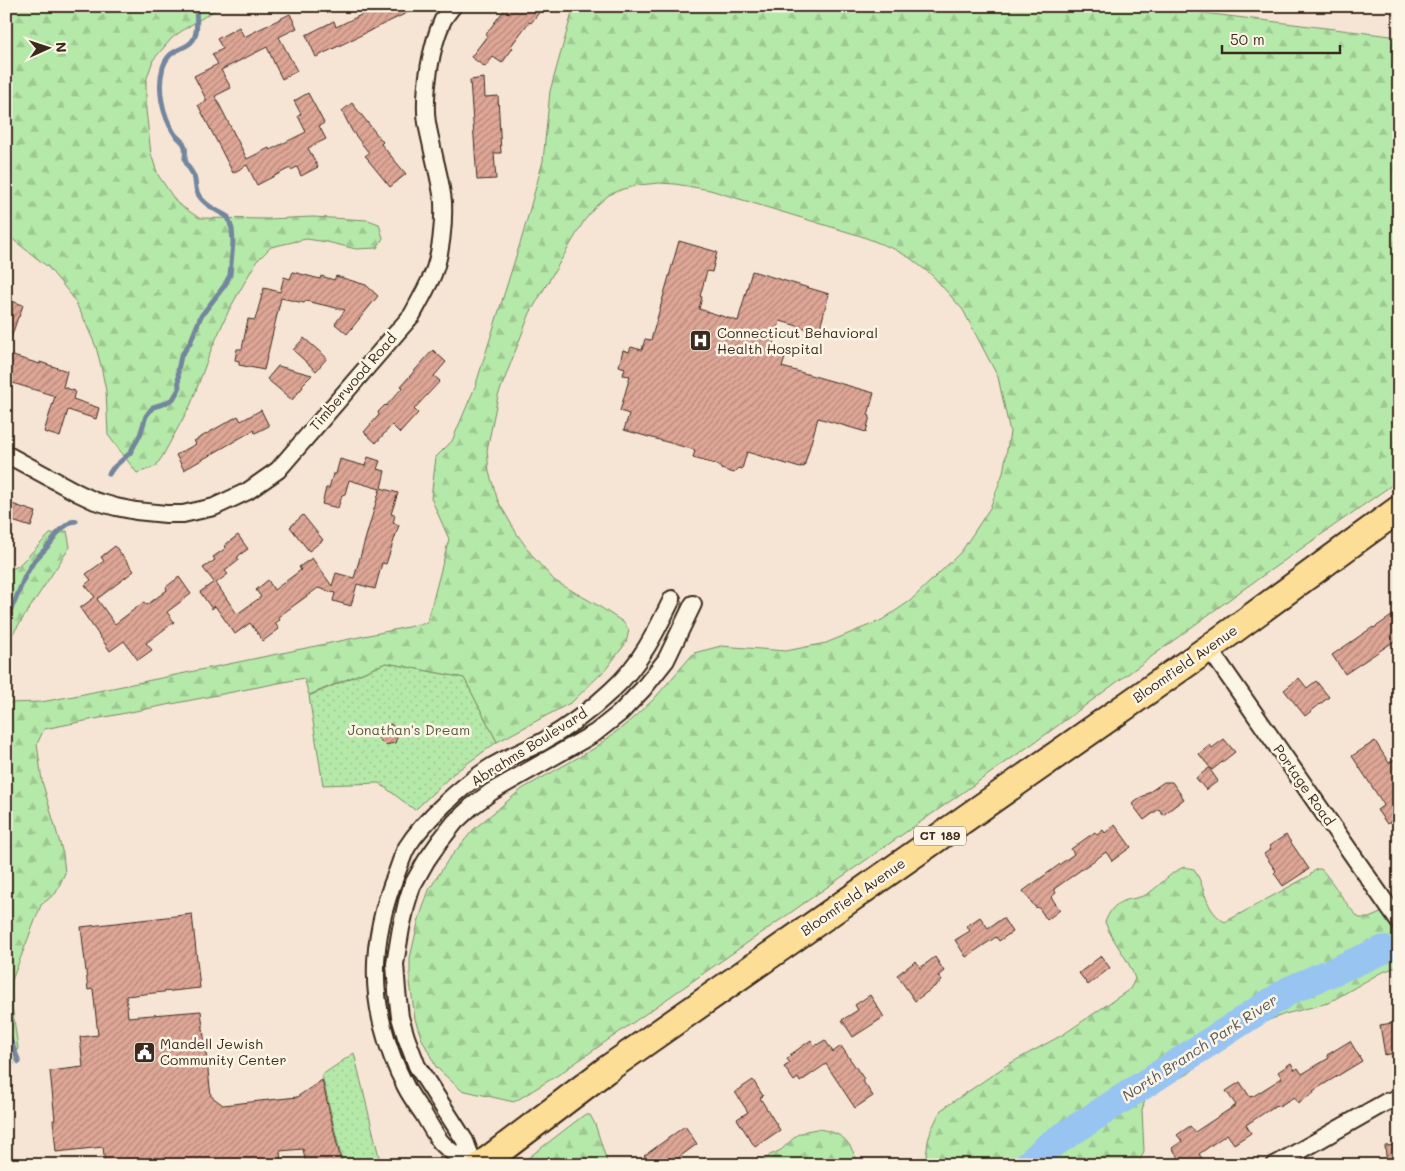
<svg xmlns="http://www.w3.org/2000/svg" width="1405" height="1171" font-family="Mali,sans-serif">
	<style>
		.forest { fill: url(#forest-firs); stroke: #788a64 }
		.park { fill: url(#park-dots); stroke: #788a64 }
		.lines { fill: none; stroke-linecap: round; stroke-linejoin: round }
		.stream { stroke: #73869d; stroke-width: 5 }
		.river { stroke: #98c4f2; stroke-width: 29 }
		.building { fill: url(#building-hatch); stroke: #3b2a1e }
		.street-casing { stroke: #3b2a1e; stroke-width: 20 }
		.primary-casing { stroke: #3b2a1e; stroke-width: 30 }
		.street { stroke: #fcf5e5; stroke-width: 16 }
		.primary { stroke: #fcde96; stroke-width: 26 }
		.labels { text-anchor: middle; stroke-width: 5; stroke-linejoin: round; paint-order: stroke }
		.shield { fill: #fcf5e5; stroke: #75675a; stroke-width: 1 }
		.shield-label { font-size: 12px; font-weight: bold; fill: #3b2a1e }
		.poi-label { font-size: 14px; fill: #3b2a1e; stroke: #fcf5e5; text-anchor: start }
		.street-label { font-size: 14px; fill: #3b2a1e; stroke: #fcf5e5 }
		.park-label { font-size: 14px; fill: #5a5a41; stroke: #fcf5e5 }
		.water-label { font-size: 15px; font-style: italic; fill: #57585e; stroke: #fcf5e5 }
	</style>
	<defs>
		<pattern id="forest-firs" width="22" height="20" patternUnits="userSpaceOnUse" patternTransform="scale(1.25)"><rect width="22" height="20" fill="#b5e9a9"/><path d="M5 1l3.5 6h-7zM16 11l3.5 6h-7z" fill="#9dc891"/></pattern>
		<pattern id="park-dots" width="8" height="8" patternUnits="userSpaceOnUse" patternTransform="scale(1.25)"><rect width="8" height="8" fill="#b5e9a9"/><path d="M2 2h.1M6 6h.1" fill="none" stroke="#9dc891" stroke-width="1.8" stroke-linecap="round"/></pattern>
		<pattern id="building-hatch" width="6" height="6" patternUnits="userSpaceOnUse" patternTransform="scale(1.25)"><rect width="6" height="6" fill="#dea696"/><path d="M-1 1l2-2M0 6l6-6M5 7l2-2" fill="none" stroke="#b5877a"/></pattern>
	</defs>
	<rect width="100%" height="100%" fill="#f6e5d5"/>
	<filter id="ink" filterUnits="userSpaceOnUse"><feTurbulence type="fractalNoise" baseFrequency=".02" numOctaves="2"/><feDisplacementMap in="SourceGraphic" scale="10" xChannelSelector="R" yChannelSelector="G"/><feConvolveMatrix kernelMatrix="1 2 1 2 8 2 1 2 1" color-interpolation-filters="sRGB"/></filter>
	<g filter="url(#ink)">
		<g class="forest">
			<path d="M6 6H225L217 9 186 28 172 38 153 60 146 81V110L151 154 158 175 177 203 199 218 268 219 313 217 368 220 379 224 383 238 377 248 356 249 327 242 306 239 271 247 256 262 229 310 211 350 191 404 162 457 155 467 137 473 108 435 106 391 101 366 96 347 84 319 72 296 48 267 6 234Z"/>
			<path d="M574 6H1160L1171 9 1399 37V480L1238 593 1045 735 558 1075 514 1102 461 1090 436 1067 421 1037 415 1019 410 982V958L419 919 429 890 448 860 474 829 522 789 595 748 625 725 653 700 694 653 721 646 786 651 826 643 882 620 910 601 961 552 990 508 1003 473 1010 432 998 377 963 310 933 276 910 258 894 249 861 236 710 190 675 184 659 183 639 185 623 189 609 195 597 205 584 221 530 313 498 396 487 450 489 472 498 501 517 534 534 558 555 581 597 605 623 622 629 630 626 643 606 669 572 702 497 742 464 678 386 663 309 695 304 678 44 729 37 744 42 781 63 854 65 873 56 893 41 905 12 980 11 998 18 1048 11 1076 6 1087V703L41 702 74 696 427 623 449 539 431 498 436 457 452 441 475 387 523 234 543 161 550 91Z"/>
			<path d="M67 531 70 547 6 644V572L18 566 50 534Z"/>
			<path d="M1184 867 1194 869C1207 889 1203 909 1225 922L1309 876 1316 869H1321C1335 884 1344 903 1359 918H1369L1399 905V966L1380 973 1328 1003 1285 1014 1256 1025 1213 1053 1188 1074 1152 1091 1145 1100 1142 1110 1144 1151 1138 1165H925L928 1141 931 1130 941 1110 1007 1065 1064 1034 1130 989 1135 979C1129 958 1112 942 1105 922 1108 915 1112 907 1119 903 1128 898 1140 899 1149 893 1162 884 1169 873 1184 867Z"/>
			<path d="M584 1115H590L595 1124 608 1165H519Z"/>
			<path d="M817 1129C827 1130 840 1133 847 1142 854 1150 853 1157 863 1165H759L770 1155 781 1150 797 1135 806 1131Z"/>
		</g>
		<g class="park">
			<path d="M386 663 464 678 497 742 454 773 415 810 379 783 323 785 309 696Z"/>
			<path d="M354 1053 381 1165H343L322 1075Z"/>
		</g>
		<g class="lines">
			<g class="stream">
				<path d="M109 474 113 468 130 453 140 435 146 416 153 407 163 404 173 399 179 389 178 370 181 356 190 343 201 316 225 285 230 275 233 242 232 229 228 217C218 211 204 205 198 194 195 189 196 182 194 176 191 170 186 165 185 159 185 155 186 151 185 147 184 141 177 138 174 133 162 114 157 88 163 67 170 46 186 51 193 40 199 32 196 16 196 6"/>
				<path d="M6 618 15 601 25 576 34 561 50 544 60 530 71 522 76 521"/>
				<path d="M6 1029 19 1062"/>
			</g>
			<path class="river" d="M1028 1165 1049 1146 1290 990 1383 950"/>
		</g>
		<g class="building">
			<path d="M360 6H421L316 57 306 35 334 21 336 27 363 14Z"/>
			<path d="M507 6H544L531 23 529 22 511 46 513 48 502 63 493 57 485 67 471 57 487 36 486 34Z"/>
			<path d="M290 14 297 28 279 37 297 71 282 79 275 65 267 47 221 70 231 88 215 96 247 159 269 148 270 150 306 132 298 116 301 114 294 101 308 93 324 123 319 126 326 139 308 148 318 167 301 176 297 167 291 170 290 168 257 185 247 165 233 173 198 105 207 101 194 76 218 64 212 54 223 49 217 39 239 27 244 37Z"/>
			<path d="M484 78 485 97 498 96 501 153H494L496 179 477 180 470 80Z"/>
			<path d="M352 103 383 142 381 144 406 174 390 187 368 160H369L365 156 369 153 352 131 342 111Z"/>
			<path d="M679 241 717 252 712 272 707 271 700 296 702 297 699 309 738 321 752 271 829 294 819 332 780 321 771 354 785 358 782 367 874 393 868 415 870 416 866 432 818 418 804 467 800 466V468L747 452 742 469 739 468 734 473 721 469 719 465 693 458 695 450 624 430 629 414 620 411 630 376 623 375 625 368 619 366 623 350 629 352 631 347 642 350 645 339 651 340Z"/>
			<path d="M293 272 320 279 321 276 334 280 336 276 366 285 378 296 347 334 335 324 345 310 306 301 304 303 281 298 264 370 239 365V361L235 360 237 349H242L248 319 255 320 264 288 280 292 284 277 290 279Z"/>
			<path d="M6 299 23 305 19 317H18L9 344H6Z"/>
			<path d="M304 338 327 358 316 371 293 350Z"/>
			<path d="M433 350 446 362 434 376 440 381 414 409 418 413 400 433 392 425 376 443 364 432 379 415 378 412 385 405 386 406 403 387 401 386Z"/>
			<path d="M6 354 40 364V362L67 371 63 387 75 391 73 399 99 408 96 419 68 410 60 437 44 432 55 396 6 381Z"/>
			<path d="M278 366 312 375 302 385 303 387 292 400 267 379Z"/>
			<path d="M261 410 269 426 255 433 254 430 184 470 176 455 196 444 194 441 238 416 241 421Z"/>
			<path d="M368 457 380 461 377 469 385 471 381 488 398 493 391 514 395 515 393 523 399 525 386 564 382 563 375 589 357 584 351 606 333 601 335 593 318 588 278 617 280 620 275 623 279 629 263 641 250 623 235 634 215 606 212 609 200 592 214 582 203 568 215 560 213 557 226 548 225 545 238 535 248 549 238 556V561L225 571 228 574 216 583 237 614 261 597 256 590 268 580 274 590 301 570 299 567 312 558 332 586 336 573 354 578 380 489 349 480 345 494 342 495 338 508 322 504 326 488H329L333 474H336L340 459 365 466Z"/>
			<path d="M6 502 36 512 31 527 6 519Z"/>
			<path d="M303 515 323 540 309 551 290 527Z"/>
			<path d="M115 546 134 571 97 599 115 624 144 602 147 605 167 590 166 587 179 577 191 594 167 612 174 622 146 643 152 650 138 660 124 641 110 651 80 608 95 597 85 585 91 580 86 574 104 561 101 557Z"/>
			<path d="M1399 611V638L1345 674 1332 655 1373 627 1374 628Z"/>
			<path d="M1299 678 1307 688 1316 681 1329 697 1305 716 1284 690Z"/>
			<path d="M391 724 399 732 395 743 385 745 377 737 380 727Z"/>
			<path d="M1224 739 1235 752 1212 770 1199 754 1210 745 1212 748Z"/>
			<path d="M1375 741 1389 763 1399 757V816L1387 824 1377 810 1384 805 1352 756Z"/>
			<path d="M1209 768 1218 781 1206 790 1196 778Z"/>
			<path d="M1164 782H1172L1184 799 1163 815 1159 809 1144 820 1132 804Z"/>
			<path d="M1115 825 1131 847 1112 861 1106 852 1054 889 1056 893 1051 897 1060 910 1047 920 1039 908 1035 907 1023 891 1074 854 1071 849 1095 832 1097 835 1103 830 1105 833Z"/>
			<path d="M1286 835 1309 869 1283 886 1274 873 1276 871 1264 854 1271 849 1269 846Z"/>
			<path d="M192 914 200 988 126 996 128 1017 201 1011 211 1096 223 1105 297 1097 322 1080 342 1165H306L303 1149 280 1151 281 1165H105L103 1147 56 1152 53 1120H55L50 1071 83 1067 80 1037 98 1035 93 989 88 990 81 927Z"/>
			<path d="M980 917 988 928 1003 918 1012 932 999 941 996 937 966 957 955 940 970 931 967 926Z"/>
			<path d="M1101 956 1110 968 1088 985 1079 973Z"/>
			<path d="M935 957 944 971 938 976 942 981 915 1001 897 975 916 961 920 968Z"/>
			<path d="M870 995 884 1017 853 1037 842 1020 858 1010 855 1005Z"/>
			<path d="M1399 1022V1052L1385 1055 1380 1025Z"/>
			<path d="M811 1040 815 1046 825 1040 833 1052 841 1046 864 1079 862 1080 873 1096 855 1108 826 1064 800 1082 798 1078 794 1081 784 1067 790 1063 787 1059 791 1056 790 1055Z"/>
			<path d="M1350 1041 1362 1061 1313 1091 1314 1093 1298 1103 1294 1097 1278 1107 1276 1105 1246 1125 1251 1133 1234 1144 1227 1134 1199 1154 1207 1165H1184L1172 1148 1182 1141 1177 1135 1190 1126 1195 1132 1236 1105 1226 1091 1240 1082 1250 1097 1252 1096V1097L1282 1078 1278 1072 1291 1063 1295 1070 1298 1068 1302 1074 1329 1058 1327 1055Z"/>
			<path d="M753 1080 763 1096 760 1098 780 1130 755 1147 737 1119 748 1112 735 1092Z"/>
			<path d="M685 1126 697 1144 678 1158 683 1165H651L644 1156Z"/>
			<path d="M1399 1145V1165H1387L1385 1146Z"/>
		</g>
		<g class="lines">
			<defs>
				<g id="street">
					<path d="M6 454 78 493 95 501 116 507 136 511 166 514H183L214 507 248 491 278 470 412 315C419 302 427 288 433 274 441 254 444 224 443 202 441 181 435 163 431 142 429 133 426 122 426 112 425 86 431 46 442 22 444 17 449 11 453 6"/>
					<path d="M1209 648 1399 922"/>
					<path d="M470 1165C460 1157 448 1151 440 1141 434 1133 429 1124 424 1115 418 1106 411 1097 406 1087 396 1068 388 1047 383 1027 369 975 377 921 397 872 400 864 403 854 407 847 424 820 462 786 488 769 505 758 524 751 542 742 567 728 591 710 612 690 639 666 656 632 672 599"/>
					<path d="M474 1165 465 1141 417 1066 406 1037 400 1017 397 991 395 964 401 928 407 902 412 886 426 861 440 841 455 822 471 807 491 792 595 733 620 713 643 689 666 660 693 604"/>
					<path d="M1275 1165 1386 1102 1399 1098"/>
				</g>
				<path id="primary" d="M481 1165 606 1070 1209 648 1399 509"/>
			</defs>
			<use href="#street" class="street-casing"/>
			<use href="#primary" class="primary-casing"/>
			<use href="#street" class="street"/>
			<use href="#primary" class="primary"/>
		</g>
	</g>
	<defs>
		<symbol id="hospital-square" viewBox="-11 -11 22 22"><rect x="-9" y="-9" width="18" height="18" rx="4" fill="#3b2a1e" stroke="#fcf5e5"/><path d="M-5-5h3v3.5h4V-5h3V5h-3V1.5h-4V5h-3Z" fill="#fff"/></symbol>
		<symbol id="civic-square" viewBox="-11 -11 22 22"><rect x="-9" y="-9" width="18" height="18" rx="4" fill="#3b2a1e" stroke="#fcf5e5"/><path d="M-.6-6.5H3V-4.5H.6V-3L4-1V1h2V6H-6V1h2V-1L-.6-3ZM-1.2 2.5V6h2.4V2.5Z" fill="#fff"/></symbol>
	</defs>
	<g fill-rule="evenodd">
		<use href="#hospital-square" x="688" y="328" width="25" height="25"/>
		<use href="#civic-square" x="132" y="1040" width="25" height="25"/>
	</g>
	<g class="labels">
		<rect class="shield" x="914" y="826.5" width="52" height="19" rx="4"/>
		<g class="shield-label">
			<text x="940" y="840">CT 189</text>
		</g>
		<g class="poi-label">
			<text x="717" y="338">Connecticut Behavioral<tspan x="717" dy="16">Health Hospital</tspan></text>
			<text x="160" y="1049">Mandell Jewish<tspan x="160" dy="16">Community Center</tspan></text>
		</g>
		<g class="street-label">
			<text transform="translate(353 382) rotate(-49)" y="5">Timberwood Road</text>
			<text transform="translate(1185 664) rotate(-35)" y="5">Bloomfield Avenue</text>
			<text transform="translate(529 747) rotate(-32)" y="5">Abrahms Boulevard</text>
			<text transform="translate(1304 785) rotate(55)" y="5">Portage Road</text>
			<text transform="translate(853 897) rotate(-35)" y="5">Bloomfield Avenue</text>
		</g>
		<g class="park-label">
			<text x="409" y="735">Jonathan's Dream</text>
		</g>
		<g class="water-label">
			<text transform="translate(1200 1048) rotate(-33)" y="5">North Branch Park River</text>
		</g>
	</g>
	<rect width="1405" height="1171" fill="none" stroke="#fcf5e5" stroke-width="25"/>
	<rect x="12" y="12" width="1380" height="1146" fill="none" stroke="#3b2a1e" stroke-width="2" filter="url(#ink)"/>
	<g transform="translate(48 48) rotate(87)" stroke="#fcf5e5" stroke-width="4" paint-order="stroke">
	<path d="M0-4L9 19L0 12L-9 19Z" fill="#3b2a1e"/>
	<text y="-8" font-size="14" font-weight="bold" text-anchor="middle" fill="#3b2a1e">N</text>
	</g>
	<path d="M1222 45v8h118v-8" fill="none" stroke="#3b2a1e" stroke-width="2.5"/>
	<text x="1230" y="45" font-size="15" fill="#3b2a1e" stroke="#fcf5e5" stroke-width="4" paint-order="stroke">50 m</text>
</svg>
